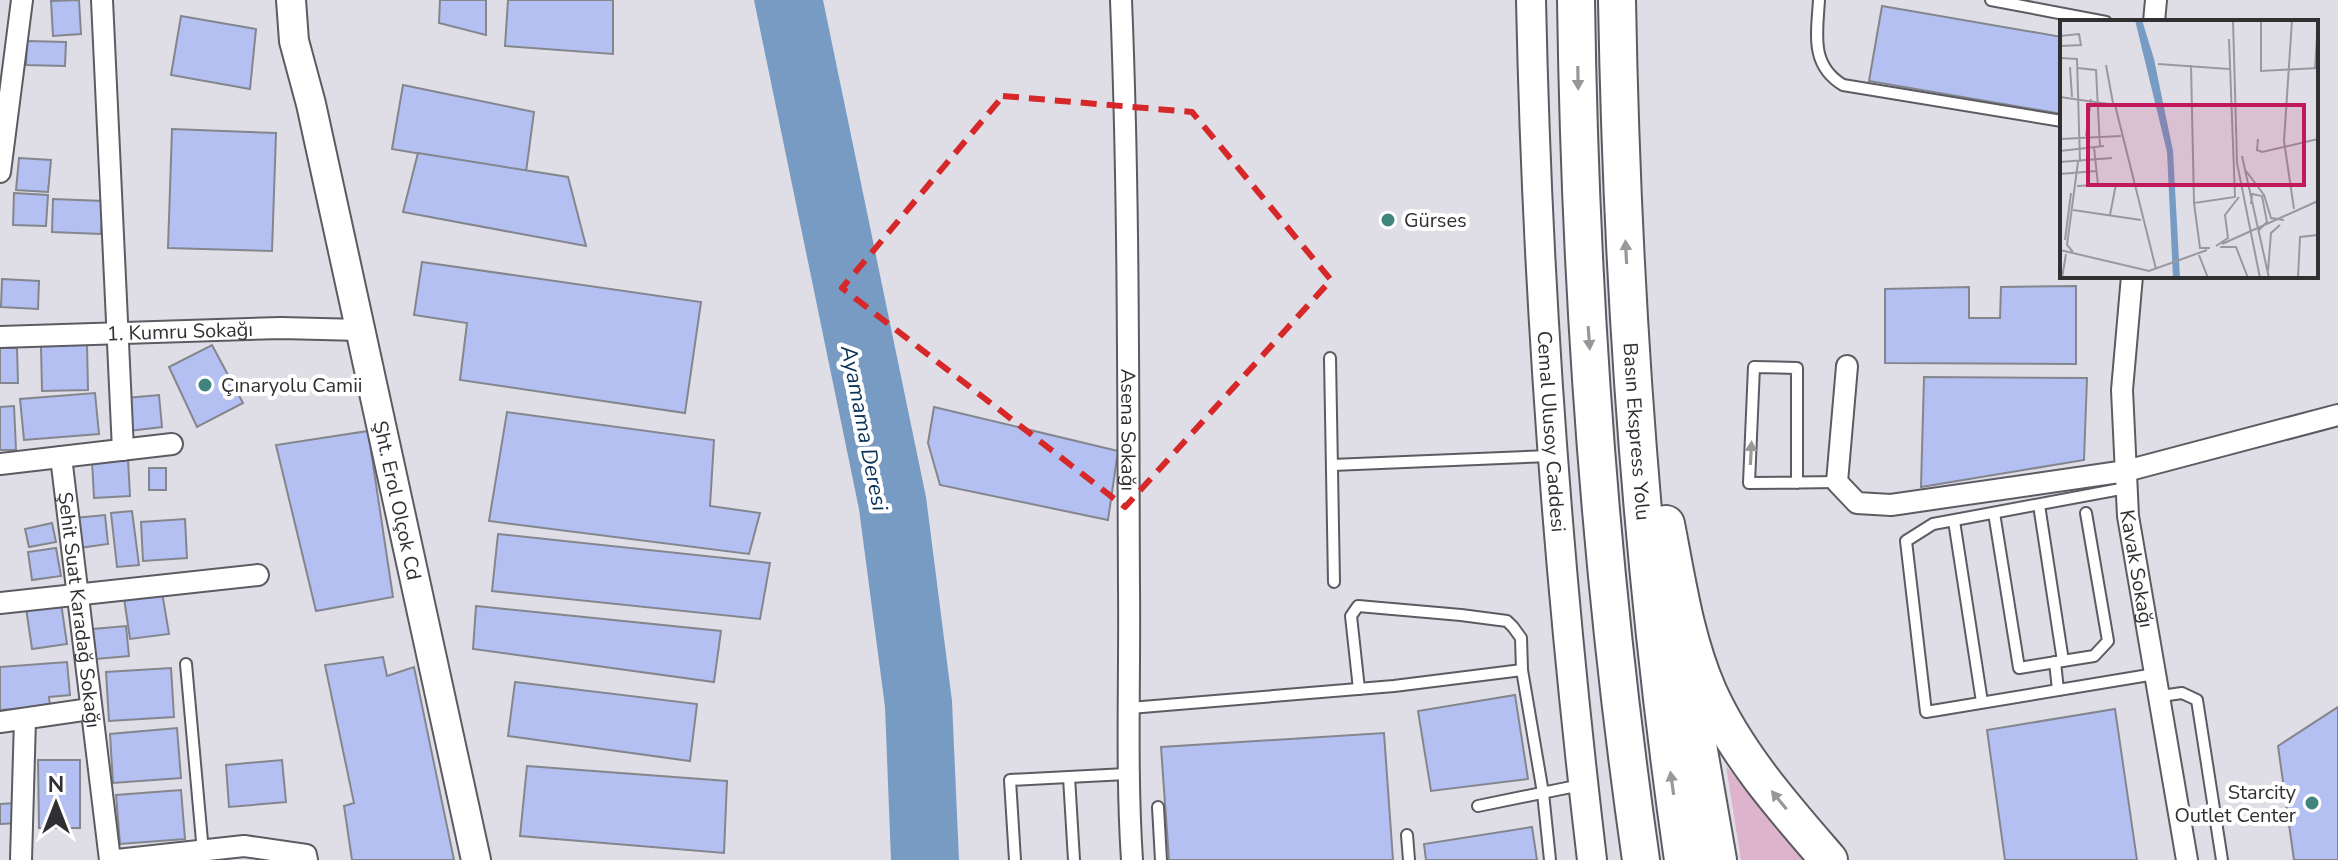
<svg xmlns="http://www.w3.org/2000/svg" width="2338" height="860" font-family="'Nunito Sans',sans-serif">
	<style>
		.green { fill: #ddb3ce }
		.water { fill: #789bc4 }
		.building { fill: #b4c0f2; stroke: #84868e; stroke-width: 2 }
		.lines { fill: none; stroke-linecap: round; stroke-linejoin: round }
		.lane-casing { stroke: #5c5b62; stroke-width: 14 }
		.street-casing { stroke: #5c5b62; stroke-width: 24 }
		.secondary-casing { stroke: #5c5b62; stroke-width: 32 }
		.highway-casing { stroke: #5c5b62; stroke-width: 40 }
		.lane { stroke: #fff; stroke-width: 10 }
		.street { stroke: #fff; stroke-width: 20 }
		.secondary { stroke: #fff; stroke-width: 28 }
		.highway { stroke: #fff; stroke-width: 36 }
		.oneway { fill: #989899 }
		.marked { fill: none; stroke: #d62828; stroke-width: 6; stroke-dasharray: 16 10; stroke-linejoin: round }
		.poi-dot { fill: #3f857e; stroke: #fff; stroke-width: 3 }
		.labels { text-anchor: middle; stroke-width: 8; stroke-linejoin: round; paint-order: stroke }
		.poi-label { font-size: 20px; fill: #303033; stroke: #fff; text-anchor: start }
		.street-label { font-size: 20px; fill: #303033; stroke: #fff }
		.water-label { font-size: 22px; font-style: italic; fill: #0a3158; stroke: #fff }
		.inset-road { fill: none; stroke: #99989e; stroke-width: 2 }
		.view { fill: #c2185b; fill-opacity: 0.15; stroke: #c2185b; stroke-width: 4 }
		.inset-edge { fill: none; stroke: #303033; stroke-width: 4 }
	</style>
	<rect width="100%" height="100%" fill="#dfdee6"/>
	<path class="green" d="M1726 766 1803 860H1741Z"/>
	<path class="water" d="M754 0H823L926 497 952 701 959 860H891L885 707 859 509Z"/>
	<g class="building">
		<path d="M79 0 81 34 53 36 51 1Z"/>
		<path d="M440 0H486V35L439 23Z"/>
		<path d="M508 0H613V54L505 46Z"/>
		<path d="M1882 6 2062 37V114L1869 81Z"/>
		<path d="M181 16 256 29 250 89 171 75Z"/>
		<path d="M27 41 66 42 65 66 26 65Z"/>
		<path d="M403 85 534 112 526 172 392 149Z"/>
		<path d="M172 129 276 133 272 251 168 248Z"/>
		<path d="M418 153 568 177 586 246 403 212Z"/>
		<path d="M19 158 51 160 48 192 16 190Z"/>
		<path d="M14 193 48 195 46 226 13 225Z"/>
		<path d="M53 199 103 201 101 234 52 232Z"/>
		<path d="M422 262 701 302 685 413 460 380 467 323 414 315Z"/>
		<path d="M2 279 39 281 38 309 1 307Z"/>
		<path d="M2076 286V364L1885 363V289L1969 287V318H2000L2001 287Z"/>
		<path d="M87 344 88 390 42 391 41 346Z"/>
		<path d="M212 345 243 403 197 427 169 367Z"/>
		<path d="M0 348H17L18 383H0Z"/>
		<path d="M1924 377 2087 378 2084 460 1921 487Z"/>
		<path d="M95 393 99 434 24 440 20 399Z"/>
		<path d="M159 395 162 427 129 431 126 398Z"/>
		<path d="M14 406 16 450H0V407Z"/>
		<path d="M934 407 1118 451 1108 520 940 485 928 443Z"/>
		<path d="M507 412 714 440 710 506 760 513 749 554 489 521Z"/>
		<path d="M368 431 393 597 316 611 276 445Z"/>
		<path d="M128 459 130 496 94 498 92 461Z"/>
		<rect x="149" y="468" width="17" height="22"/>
		<path d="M132 511 139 565 117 567 111 513Z"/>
		<path d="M105 515 108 544 79 548 75 518Z"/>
		<path d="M185 519 187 558 143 561 141 522Z"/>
		<path d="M52 523 56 542 29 547 25 529Z"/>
		<path d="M498 534 770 563 760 619 492 591Z"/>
		<path d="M56 548 61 576 32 580 28 552Z"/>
		<path d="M162 592 169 634 130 639 124 598Z"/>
		<path d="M61 603 67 644 32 649 26 608Z"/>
		<path d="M476 606 721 631 714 682 473 649Z"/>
		<path d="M126 626 129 656 96 659 93 629Z"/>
		<path d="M383 657 387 676 414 667 454 860H352L344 806 354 803 325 665Z"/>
		<path d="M67 662 70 695 49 697 50 706 0 710V667Z"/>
		<path d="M171 668 174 717 109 721 106 672Z"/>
		<path d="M515 682 697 704 690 761 508 736Z"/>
		<path d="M1515 695 1528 779 1431 791 1418 711Z"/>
		<path d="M2338 707V860H2294L2278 746Z"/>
		<path d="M2115 709 2137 860H2005L1987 730Z"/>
		<path d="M177 728 181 778 113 783 110 734Z"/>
		<path d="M1384 733 1393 860H1169L1161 747Z"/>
		<path d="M38 760H80V828H39Z"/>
		<path d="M282 760 286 802 229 807 226 765Z"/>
		<path d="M527 766 727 781 724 853 520 836Z"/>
		<path d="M181 790 185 839 120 844 116 795Z"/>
		<path d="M17 803 18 823 0 824V804Z"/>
		<path d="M1532 827 1537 860H1426L1424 844Z"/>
	</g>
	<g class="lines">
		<defs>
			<g id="lane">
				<path d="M1819 0C1817 34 1810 65 1843 85L2062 121"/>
				<path d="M1991 0 2106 22"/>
				<path d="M1330 358 1334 582"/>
				<path d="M1332 465 1550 456"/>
				<path d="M1797 483V368L1754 367 1749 483 1837 482"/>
				<path d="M2126 488 1933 524 1906 541 1926 712 2155 674"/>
				<path d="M2039 505 2063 661"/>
				<path d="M1994 513 2019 668 2094 656 2108 641 2086 513"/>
				<path d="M1954 521 1982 702"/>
				<path d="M2055 662 2058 690"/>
				<path d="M186 664 203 852"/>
				<path d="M1359 689 1351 616 1358 606 1461 615 1507 621 1513 627 1521 638 1522 670 1543 793 1550 860"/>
				<path d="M2161 696 2182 693 2197 700 2222 860"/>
				<path d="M1130 708 1394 686 1522 670"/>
				<path d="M1069 777 1074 860"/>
				<path d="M1478 806 1581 785"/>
				<path d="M1158 807 1161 860"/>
				<path d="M1407 835 1409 860"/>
				<path d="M1015 860 1010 780 1126 774"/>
			</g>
			<g id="street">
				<path d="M102 0 123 450"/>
				<path id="s1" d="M1121 0C1129 196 1128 392 1129 588 1130 679 1126 769 1132 860"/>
				<path d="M2154 22 2156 0"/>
				<path d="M0 172 22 0"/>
				<path id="s2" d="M2132 276 2122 390 2128 516 2187 860"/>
				<path id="s3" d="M0 337 281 328 361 330"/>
				<path d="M1847 366 1837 482 1857 503 1891 505 2126 471 2338 415"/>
				<path id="s4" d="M61 457 110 860"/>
				<path d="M0 464 172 444"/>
				<path d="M0 603 258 575"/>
				<path d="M0 722 90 709"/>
				<path d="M21 860 25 719"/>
				<path d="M117 860 244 846 306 855 307 860"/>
			</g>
			<g id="secondary">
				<path id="s5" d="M291 0 294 41 311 104 476 860"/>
				<path id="s6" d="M1531 0C1537 288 1558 574 1592 860"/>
			</g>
			<g id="highway">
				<path d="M1576 0C1580 287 1600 575 1641 860"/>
				<path id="s7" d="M1617 0C1622 288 1642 575 1683 860"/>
				<path d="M1666 524C1677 580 1685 638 1708 691 1736 754 1784 808 1829 860"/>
				<path d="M1672 595 1718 860"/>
			</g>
		</defs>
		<use href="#lane" class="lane-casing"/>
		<use href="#street" class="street-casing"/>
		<use href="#secondary" class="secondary-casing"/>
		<use href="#highway" class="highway-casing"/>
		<use href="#lane" class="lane"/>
		<use href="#street" class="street"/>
		<use href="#secondary" class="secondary"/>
		<use href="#highway" class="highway"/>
	</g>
	<defs><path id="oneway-solid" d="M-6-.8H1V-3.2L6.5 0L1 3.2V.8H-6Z" transform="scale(2)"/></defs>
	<g class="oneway">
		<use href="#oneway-solid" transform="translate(1578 78) rotate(89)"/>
		<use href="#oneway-solid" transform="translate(1626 252) rotate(-93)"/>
		<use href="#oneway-solid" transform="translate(1589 338) rotate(86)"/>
		<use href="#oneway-solid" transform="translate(1751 453) rotate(-87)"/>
		<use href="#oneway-solid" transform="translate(1672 783) rotate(-98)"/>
		<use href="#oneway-solid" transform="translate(1779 800) rotate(-129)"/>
	</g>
	<path class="marked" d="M1003 96 1192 112 1331 280 1125 507 842 288Z"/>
	<g class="poi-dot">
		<circle cx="1388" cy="220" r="8"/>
		<circle cx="205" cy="385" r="8"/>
		<circle cx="2312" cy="803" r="8"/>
	</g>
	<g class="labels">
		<g class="poi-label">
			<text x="1404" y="227">Gürses</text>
			<text x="221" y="392">Çınaryolu Camii</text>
			<text x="2296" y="799" text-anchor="end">Starcity<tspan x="2296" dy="23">Outlet Center</tspan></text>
		</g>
		<g class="street-label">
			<text dy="7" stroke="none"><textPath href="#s3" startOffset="180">1. Kumru Sokağı</textPath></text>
			<text dy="7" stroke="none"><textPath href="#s1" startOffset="430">Asena Sokağı</textPath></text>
			<text dy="7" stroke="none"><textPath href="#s6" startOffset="432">Cemal Ulusoy Caddesi</textPath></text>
			<text dy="7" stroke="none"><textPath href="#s7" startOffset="432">Basın Ekspress Yolu</textPath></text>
			<text dy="7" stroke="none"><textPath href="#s5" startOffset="512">Şht. Erol Olçok Cd</textPath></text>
			<text dy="7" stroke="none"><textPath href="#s2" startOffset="294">Kavak Sokağı</textPath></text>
			<text dy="7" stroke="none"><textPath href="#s4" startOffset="154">Şehit Suat Karadağ Sokağı</textPath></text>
		</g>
		<g class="water-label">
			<text transform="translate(865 428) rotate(79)" y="8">Ayamama Deresi</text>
		</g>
	</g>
	<g transform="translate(2060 20)">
		<rect width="258" height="258" fill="#dfdee6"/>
		<path d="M75 0H82L94 39 113 131 120 258H113L107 132Z" fill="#789bc4"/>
		<path class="inset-road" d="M173 0 177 143 200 258M201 0V51L258 48M232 0 224 121 234 189M0 16 19 14 21 25 0 26M0 38 17 39 20 142M98 44 169 49M46 45 53 83M131 45 134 183M10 47 12 77M17 48 36 50 40 127M255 49 258 0M0 77 55 85 96 249M26 116 31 79M0 119 61 116M198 119 197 130 202 132 258 119M34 127 38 165M0 131 44 126M182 136 209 258M0 142 52 138M186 151 204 175 211 198 224 200M0 154 36 151M17 166 56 164 50 195M191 184 192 174 202 176 207 202 198 211M13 190 81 200M5 220 11 173M162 224 258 181M156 226 168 218 165 195 179 177M160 227H176L188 258M150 228H140L134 183 175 177 169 19M0 230 89 251 147 230M13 232 7 225 18 142M139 235 148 258M208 251 211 213 220 205M2 258 6 234M238 258 240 217 258 215"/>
		<path class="view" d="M28 85H244V165H28Z"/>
		<rect width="258" height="258" class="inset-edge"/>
	</g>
	<g transform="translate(56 804)" stroke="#ffffff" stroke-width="6" paint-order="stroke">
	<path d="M0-6L14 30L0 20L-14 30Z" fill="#303033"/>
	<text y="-12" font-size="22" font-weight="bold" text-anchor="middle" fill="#303033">N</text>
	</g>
</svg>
